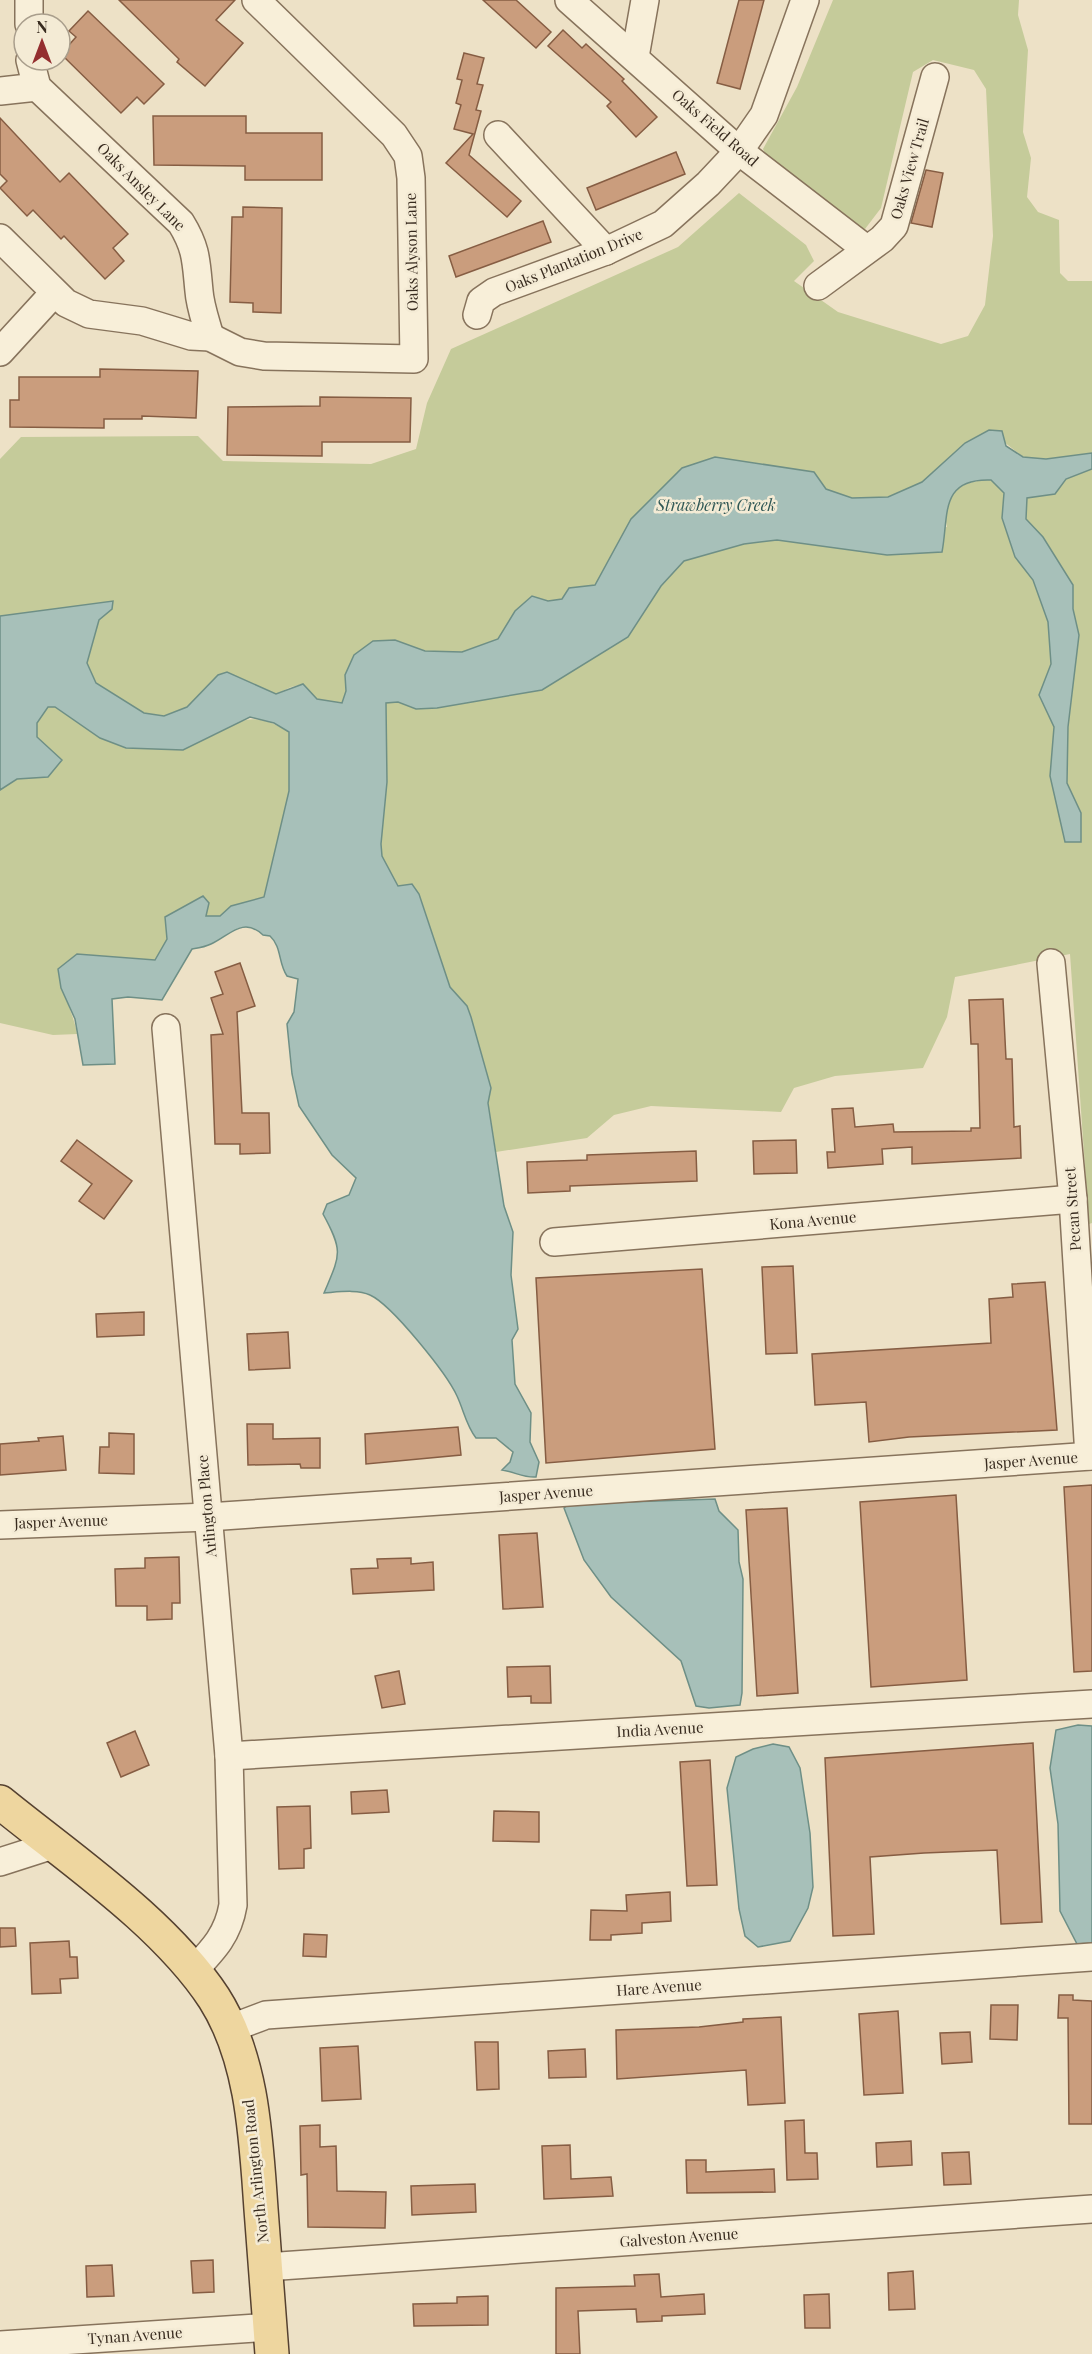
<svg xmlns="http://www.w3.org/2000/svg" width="1092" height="2354" font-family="'Playfair Display',serif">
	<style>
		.green { fill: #c5cb9a }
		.water { fill: #a7c0b9; stroke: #6e8f86; stroke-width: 1.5 }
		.building { fill: #ca9d7d; stroke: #865d43; stroke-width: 1.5 }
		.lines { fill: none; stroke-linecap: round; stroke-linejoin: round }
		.minor-casing { stroke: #87735c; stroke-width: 30 }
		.major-casing { stroke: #554130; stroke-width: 36 }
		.minor { stroke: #f8efd9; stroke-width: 27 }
		.major { stroke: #eed69f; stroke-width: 33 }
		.labels { text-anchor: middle; stroke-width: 5; stroke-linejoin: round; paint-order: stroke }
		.street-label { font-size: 15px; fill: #382b1f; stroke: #f4ebd5 }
		.water-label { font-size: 16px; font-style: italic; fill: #2f5755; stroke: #f4ebd5 }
	</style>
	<rect width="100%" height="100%" fill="#ede1c6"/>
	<g class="green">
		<path d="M833 0H1019L1018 15 1028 50 1023 132 1031 158 1027 197 1038 212 1059 220 1060 273 1068 281H1092V453L1046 459 1023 457 989 430 965 443 922 482 888 497 852 498 825 489 813 472 715 457 682 468 631 519 595 585 569 588 562 599 548 602 532 596 515 611 498 639 462 652 425 651 395 640 345 675 346 691 342 704 317 699 303 684 291 687 276 694 226 672 218 675 187 707 164 716 144 713 96 683 87 663 99 620 112 609 0 695V459L21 437 198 436 223 461 371 464 416 449 427 403 451 349 678 247 739 193 806 245 814 261 794 281 838 312 941 344 968 336 985 305 993 236 986 89 974 70 933 60 913 72 881 208 865 229 853 227 768 160 763 149 797 87Z"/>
		<path d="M1092 469V1223L1089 1224 1070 954 955 977 947 1017 923 1068 835 1076 794 1088 781 1112 651 1106 614 1115 587 1138 496 1152 488 1103 491 1088 471 1017 467 1006 450 987 419 894 406 887 398 886 382 856 381 844 387 782 386 702H398L416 709 437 708 542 690 628 637 661 586 684 561 744 544 777 540 818 545 947 527C946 522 944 513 945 508 950 487 972 479 991 480L1004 493 1002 518 1015 557 1033 580 1048 622 1051 664 1039 695 1054 727 1050 776 1081 813 1067 783 1068 727 1079 635 1073 609V585L1043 537 1026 520 1027 498 1055 494 1066 479Z"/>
		<path d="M48 707H55L100 738 215 735C245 715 258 714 289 732V791L264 897 231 906 220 916 165 917 167 939 155 960 77 954 58 969C61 992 73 1011 77 1034L53 1035 0 1023V733Z"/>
	</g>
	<g class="water">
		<path d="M989 430 1002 431 1006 446 1023 457 1046 459 1092 453V469L1066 479 1055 494 1027 498 1026 519 1043 537 1073 585V609L1079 635 1068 727 1067 783 1081 813V842H1065L1050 776 1054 727 1039 695 1051 664 1048 622 1033 580 1015 557 1002 518 1004 493 991 480C939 478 949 516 942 552L887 555 777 540 744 544 684 561 661 586 628 637 542 690 437 708 416 709 398 702 386 703 387 782 381 844 382 856 398 886 412 884 419 894 450 987 467 1006 471 1017 491 1088 488 1103 504 1206 513 1232 511 1275 518 1329 512 1340 515 1384 531 1413 530 1442 539 1462 536 1477C524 1478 515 1472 502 1470L510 1462 513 1452 496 1438H476C466 1425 464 1411 457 1396 447 1374 392 1305 370 1295 358 1289 338 1292 324 1293 340 1255 344 1252 323 1214L327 1204 349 1195 356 1178 332 1155 299 1106 292 1074 287 1024 294 1012 298 979 287 976C278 963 282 947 270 936L263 935C243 916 229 936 211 944 205 947 198 948 192 949L162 1000 128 997 112 999 115 1064 83 1065 75 1019 61 988 58 969 77 954 155 960 167 939 165 917 203 896 209 903 206 916H220L231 906 264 897 289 791V732L274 723 250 717 183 750 126 748 100 738 55 707H48L37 723V737L62 760 48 777 17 779 0 790V616L113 601 112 609 99 620 87 663 96 683 144 713 164 716 187 707 218 675 227 672 276 694 303 684 317 699 342 703 346 691 345 675 354 655 373 641 395 640 425 651 462 652 498 639 515 611 532 596 548 601 562 599 569 588 595 585 631 519 682 468 715 457 814 472 826 489 852 498 888 497 922 482 965 443Z"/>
		<path d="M715 1499 719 1511 738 1530 739 1562 743 1579 742 1693 740 1705 709 1708 696 1706 681 1661 611 1597 584 1560 564 1508 569 1504Z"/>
		<path d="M1078 1725 1092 1726V1943L1077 1944 1060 1911 1058 1824 1050 1768 1056 1730Z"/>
		<path d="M773 1744 789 1747 800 1768 810 1833 813 1887 808 1908 790 1941 758 1947 745 1936 739 1909 727 1788 736 1757 753 1749Z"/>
	</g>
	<g class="building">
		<path d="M119 0H235L216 20 243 43 205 86 177 62 179 59Z"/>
		<path d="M483 0H516L551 32 536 48Z"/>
		<path d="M739 0H764L740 89 717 83Z"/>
		<path d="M88 11 164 84 144 104 137 97 121 113 61 54 76 37 69 31Z"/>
		<path d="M563 30 582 48 586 44 624 79 622 81 657 117 636 137 607 106 611 102 548 46Z"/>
		<path d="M464 53 484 58 477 84 483 85 476 110 481 111 469 155 521 201 507 217 446 163 473 134 454 129 461 105 456 103 462 80 457 79Z"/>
		<path d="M153 116H246V133H322V180H245V166L154 165Z"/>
		<path d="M0 118 60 182 69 173 128 234 113 248 124 261 105 279 64 236 61 239 33 210 27 216 0 188 7 181 0 174Z"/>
		<path d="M676 152 685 174 596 210 587 188Z"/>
		<path d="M926 170 943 173 932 227 911 223Z"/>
		<path d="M243 207 282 208 281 313 253 312V303L230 302 232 217H243Z"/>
		<path d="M543 221 551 242 456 277 449 256Z"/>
		<path d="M100 369 198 371 196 418 142 416V419H104V428L10 427V400H19V377H100Z"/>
		<path d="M320 397 411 398 410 442H322V456L227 455 228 407 320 406Z"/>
		<path d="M240 963 255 1006 237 1012 242 1113H269L270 1153 240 1154V1144H215L211 1035 223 1034 211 998 223 994 215 972Z"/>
		<path d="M1003 999 1006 1059H1012L1014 1127 1020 1126 1021 1158 912 1164V1147L882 1149 883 1164 828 1168 827 1152H835L832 1109 853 1108 855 1127 893 1124 894 1132 971 1131V1128H980L978 1044H971L969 1000Z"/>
		<path d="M77 1140 132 1181 104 1219 79 1201 92 1184 61 1161Z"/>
		<path d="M796 1140 797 1173 754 1174 753 1141Z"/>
		<path d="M696 1151 697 1181 570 1186V1191L528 1193 527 1162 587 1160V1155Z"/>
		<path d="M793 1266 797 1353 766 1354 762 1267Z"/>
		<path d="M702 1269 715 1449 546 1463 536 1278Z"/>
		<path d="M1045 1282 1057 1430 909 1437 869 1442 866 1402 815 1405 812 1354 991 1343 989 1299 1013 1297 1012 1284Z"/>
		<path d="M144 1312V1335L97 1337 96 1314Z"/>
		<path d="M288 1332 290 1368 249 1370 247 1334Z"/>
		<path d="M247 1424H273V1439L320 1438V1468H301L300 1464 248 1465Z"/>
		<path d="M458 1427 461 1455 366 1464 365 1434Z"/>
		<path d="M109 1433 134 1434V1474L99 1473 100 1447H109Z"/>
		<path d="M63 1436 66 1470 0 1475V1444L39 1441 38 1438Z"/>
		<path d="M1092 1485V1671L1074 1672 1064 1487Z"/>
		<path d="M956 1495 967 1680 871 1687 860 1502Z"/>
		<path d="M787 1508 798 1693 757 1696 746 1510Z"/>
		<path d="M537 1533 543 1607 503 1609 499 1535Z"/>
		<path d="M179 1557 180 1603H172V1619L147 1620V1606H116L115 1569 145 1568V1558Z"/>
		<path d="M411 1558V1564L433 1562 434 1590 353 1594 351 1569 378 1568 377 1559Z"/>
		<path d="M550 1666 551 1703H531V1696L508 1697 507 1667Z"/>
		<path d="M399 1671 405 1704 382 1708 375 1676Z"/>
		<path d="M135 1731 149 1765 121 1777 107 1743Z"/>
		<path d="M1033 1743 1042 1922 1001 1924 997 1850 924 1853 870 1857 874 1934 833 1936 825 1758Z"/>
		<path d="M710 1760 717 1885 687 1886 680 1762Z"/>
		<path d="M387 1790 389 1812 352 1814 351 1792Z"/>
		<path d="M310 1806 311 1848 304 1849V1868L279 1869 277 1807Z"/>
		<path d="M494 1811 539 1812V1842L493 1841Z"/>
		<path d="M670 1892 671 1921 642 1923V1933L611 1935V1940H590L591 1910 627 1911 626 1895Z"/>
		<path d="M0 1928H15L16 1946 0 1947Z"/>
		<path d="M304 1934 327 1935 326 1957 303 1956Z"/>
		<path d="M69 1941 70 1957H77L78 1978 60 1979 61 1993 32 1994 30 1943Z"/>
		<path d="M1059 1995H1073V2000L1092 2001V2124H1069L1068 2018H1058Z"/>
		<path d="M991 2005H1018L1017 2040 990 2039Z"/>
		<path d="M898 2011 903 2093 864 2095 859 2014Z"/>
		<path d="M781 2017 785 2103 748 2105 746 2070 617 2079 616 2030 699 2027 743 2022V2019Z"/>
		<path d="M970 2032 972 2062 942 2064 940 2033Z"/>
		<path d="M475 2042H498L499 2089 477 2090Z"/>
		<path d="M358 2046 361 2099 322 2101 320 2048Z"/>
		<path d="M585 2049 586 2077 549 2078 548 2051Z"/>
		<path d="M804 2120 805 2153H817L818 2179 787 2180 785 2121Z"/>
		<path d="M320 2125V2147L336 2146 337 2191 386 2192 385 2228 308 2227 307 2174 301 2175 300 2126Z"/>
		<path d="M911 2141 912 2165 877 2167 876 2143Z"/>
		<path d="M570 2145 571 2179 611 2177 613 2196 544 2199 542 2146Z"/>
		<path d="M969 2152 971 2184 944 2185 942 2153Z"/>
		<path d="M686 2160H706V2172L774 2169 775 2192 687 2193Z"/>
		<path d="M475 2184 476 2212 412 2215 411 2186Z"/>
		<path d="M213 2260 214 2292 193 2293 191 2261Z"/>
		<path d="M112 2265 114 2296 87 2297 86 2266Z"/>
		<path d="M913 2271 915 2309 889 2310 888 2273Z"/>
		<path d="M659 2274 661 2297 704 2294 705 2314 662 2316V2321L637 2322 636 2309 578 2311 580 2354H556V2288L635 2286 634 2275Z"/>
		<path d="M829 2294 830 2328H805L804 2295Z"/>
		<path d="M488 2296V2325L414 2326 413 2304 457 2303V2297Z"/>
	</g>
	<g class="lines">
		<defs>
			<g id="minor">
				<path d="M29 0V24"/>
				<path d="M569 0 739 151 866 249"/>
				<path d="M635 57 645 0"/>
				<path d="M30 60 37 87 181 223C197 249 196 262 199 291 200 306 206 322 210 337"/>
				<path d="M0 91 37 87"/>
				<path d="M498 135 606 251"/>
				<path d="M0 238 66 303 89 314 142 321 191 336 210 337 240 352 264 356 414 359 411 178 408 156 394 135 256 0"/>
				<path d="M818 286 882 239 894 226 935 77"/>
				<path d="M477 315 481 301 494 292 606 251 663 224 708 184 739 151 764 115 805 0"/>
				<path d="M0 352 54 293"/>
				<path d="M1051 963 1073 1199 1089 1456"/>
				<path d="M166 1028 229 1756 233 1905C228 1935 213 1950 193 1971"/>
				<path d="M554 1242 1073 1199"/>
				<path d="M0 1525 208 1517 1092 1456"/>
				<path d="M229 1756 1092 1704"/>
				<path d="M0 1862 53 1845"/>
				<path d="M229 2029 266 2015 1092 1957"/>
				<path d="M266 2267 1092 2209"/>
				<path d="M0 2345 270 2327"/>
			</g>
			<path id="major" d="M0 1802C70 1859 164 1922 214 1998 253 2059 256 2139 261 2209 265 2257 268 2306 272 2354"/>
		</defs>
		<use href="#minor" class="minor-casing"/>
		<use href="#major" class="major-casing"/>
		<use href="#minor" class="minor"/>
		<use href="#major" class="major"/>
	</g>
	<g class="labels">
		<g class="street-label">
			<text transform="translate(715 128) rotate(41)" y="5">Oaks Field Road</text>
			<text transform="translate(910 169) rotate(-74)" y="5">Oaks View Trail</text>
			<text transform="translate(141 187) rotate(45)" y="5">Oaks Ansley Lane</text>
			<text transform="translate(412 252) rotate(-91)" y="5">Oaks Alyson Lane</text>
			<text transform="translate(574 261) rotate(-22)" y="5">Oaks Plantation Drive</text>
			<text transform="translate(1073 1209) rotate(-94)" y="5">Pecan Street</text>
			<text transform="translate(813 1221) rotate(-5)" y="5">Kona Avenue</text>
			<text transform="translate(1031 1461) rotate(-4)" y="5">Jasper Avenue</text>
			<text transform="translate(546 1494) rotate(-4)" y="5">Jasper Avenue</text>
			<text transform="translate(207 1506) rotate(-95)" y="5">Arlington Place</text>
			<text transform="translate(61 1522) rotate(-2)" y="5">Jasper Avenue</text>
			<text transform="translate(660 1730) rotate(-3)" y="5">India Avenue</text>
			<text transform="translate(659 1988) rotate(-4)" y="5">Hare Avenue</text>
			<text transform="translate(256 2171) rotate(-96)" y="5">North Arlington Road</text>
			<text transform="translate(679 2238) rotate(-4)" y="5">Galveston Avenue</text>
			<text transform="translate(135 2336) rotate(-4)" y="5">Tynan Avenue</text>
		</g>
		<g class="water-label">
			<text x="716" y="511">Strawberry Creek</text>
		</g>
	</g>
	<g transform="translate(42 42)"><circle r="28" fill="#f4ebd5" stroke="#a99e8c" stroke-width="1.5"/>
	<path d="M0-4.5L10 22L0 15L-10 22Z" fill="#942e2f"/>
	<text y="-9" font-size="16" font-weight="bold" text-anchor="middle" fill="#382b1f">N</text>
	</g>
</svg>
